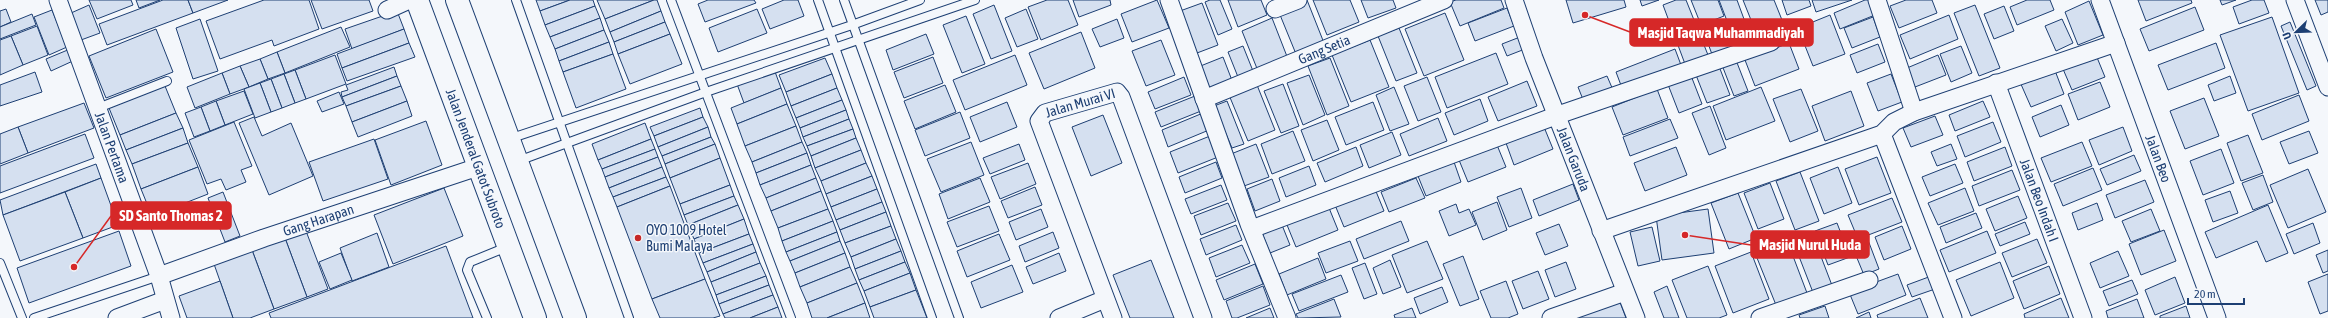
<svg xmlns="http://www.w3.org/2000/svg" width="2328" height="318" font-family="'Asap Condensed',sans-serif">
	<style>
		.building { fill: #d5e0f0; stroke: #1d3f73 }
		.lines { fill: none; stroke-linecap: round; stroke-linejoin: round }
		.lane-casing { stroke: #1d3f73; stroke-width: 10 }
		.street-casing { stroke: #1d3f73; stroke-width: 19 }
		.primary-casing { stroke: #1d3f73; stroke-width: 24 }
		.lane { stroke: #f4f7fb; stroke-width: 8 }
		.street { stroke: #f4f7fb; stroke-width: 17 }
		.primary { stroke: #f4f7fb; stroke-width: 22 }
		.poi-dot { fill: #c62828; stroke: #f4f7fb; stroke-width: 1.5 }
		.labels { text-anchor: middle; stroke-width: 3; stroke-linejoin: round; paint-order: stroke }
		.street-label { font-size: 14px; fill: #1d3f73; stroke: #f4f7fb }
		.poi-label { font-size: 14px; fill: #1d3f73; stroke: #f4f7fb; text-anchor: start }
		.leader { fill: none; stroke: #d62828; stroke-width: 1.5 }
		.callout-dot { fill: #d62828; stroke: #f4f7fb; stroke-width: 1.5 }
		.callout { fill: #d62828; stroke: #d62828; stroke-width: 1.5 }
		.callout-label { font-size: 15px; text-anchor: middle; font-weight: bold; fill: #fff }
	</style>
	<rect width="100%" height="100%" fill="#f4f7fb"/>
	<g class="building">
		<path d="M89 0H131L133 5 97 19Z"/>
		<path d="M136 0H160L139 8Z"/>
		<path d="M163 0H188L193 13 107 45 99 24Z"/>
		<path d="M188 0H228L193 13Z"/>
		<path d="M264 0H309L319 29 274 46 272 40 220 59 206 21Z"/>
		<path d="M311 0H369L373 11 322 29Z"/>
		<path d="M536 0H570L540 11Z"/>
		<path d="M570 0H593L595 6 545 25 540 11Z"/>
		<path d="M597 0H654L605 19Z"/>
		<path d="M654 0H657L661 11 610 32 605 19Z"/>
		<path d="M708 0H754L756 3 705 22 698 4Z"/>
		<path d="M784 0H798L804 16 770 29 762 9Z"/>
		<path d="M1047 0H1068L1078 25 1041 40 1028 7Z"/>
		<path d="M1073 0H1110L1111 5 1079 17Z"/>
		<path d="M1157 0 1169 28 1132 42 1121 14Z"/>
		<path d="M1210 0H1220L1232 29 1218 35 1205 2Z"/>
		<path d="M1228 0H1261L1267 15 1238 27Z"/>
		<path d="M1302 0H1307L1324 43 1296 54 1278 10Z"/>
		<path d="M1313 0H1350L1359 22 1327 35Z"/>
		<path d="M1361 0H1393L1396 8 1368 18Z"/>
		<path d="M1456 0H1501L1504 8 1460 26 1450 2Z"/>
		<path d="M1566 0H1624L1626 7 1573 23Z"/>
		<path d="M1640 0H1659L1642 6Z"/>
		<path d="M1676 0H1686L1708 55 1685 64 1663 5Z"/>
		<path d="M1691 0H1718L1724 16 1701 25Z"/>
		<path d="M1719 0H1737L1752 41 1737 47Z"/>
		<path d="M1743 0H1774L1784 25 1757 35Z"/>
		<path d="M1782 0H1809L1811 6 1787 15Z"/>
		<path d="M1812 0H1852L1816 12Z"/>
		<path d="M1865 0H1875L1880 13 1840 29 1834 13Z"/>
		<path d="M1906 0H1932L1937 13 1899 28 1890 6Z"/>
		<path d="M2027 0H2050L2054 10 2017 25 2010 7Z"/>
		<path d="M2138 0H2191L2192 3 2146 21Z"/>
		<path d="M2220 0H2236L2222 5Z"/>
		<path d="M2252 0H2264L2269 13 2239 24 2233 7Z"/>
		<path d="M2315 0H2328V12L2321 15Z"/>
		<path d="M2089 1 2103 35 2078 45 2065 12Z"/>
		<path d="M1202 3 1218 45 1197 53 1180 11Z"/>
		<path d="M89 5 100 33 81 40 71 13Z"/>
		<path d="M994 5 1012 51 991 59 973 14Z"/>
		<path d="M1975 5 2000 68 1979 76 1954 13Z"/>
		<path d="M595 6 600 18 550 37 545 25Z"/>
		<path d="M2004 6 2014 31 1994 39 1984 14Z"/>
		<path d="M2195 7 2204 30 2149 51 2140 29Z"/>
		<path d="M1507 8 1514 26 1475 41 1468 23Z"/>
		<path d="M6 9 11 22 0 27V11Z"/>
		<path d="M757 9 767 33 718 52 709 28Z"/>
		<path d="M1026 9 1038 39 1017 47 1005 18Z"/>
		<path d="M52 10 67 47 49 55 34 17Z"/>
		<path d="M397 11 404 29 352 49 345 29Z"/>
		<path d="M661 11 665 22 614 42 610 32Z"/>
		<path d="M1445 13 1464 60 1424 76 1405 29Z"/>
		<path d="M32 14 36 25 0 39V27Z"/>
		<path d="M1830 15 1845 54 1813 66 1798 28Z"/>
		<path d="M1949 15 1958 39 1910 59 1900 35Z"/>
		<path d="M966 16 985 64 962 73 943 25Z"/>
		<path d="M1873 17 1880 37 1852 48 1844 28Z"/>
		<path d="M2272 17 2299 93 2248 111 2220 35Z"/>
		<path d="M600 18 604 30 555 49 550 37Z"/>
		<path d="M1272 18 1288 59 1258 71 1242 31Z"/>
		<path d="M200 19 218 71 193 79 176 28Z"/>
		<path d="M1117 19 1124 38 1100 47 1092 29Z"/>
		<path d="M2062 19 2073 43 2056 51 2045 26Z"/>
		<path d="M665 22 670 34 618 54 614 42Z"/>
		<path d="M2290 22 2316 86 2307 90 2281 26Z"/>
		<path d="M37 26 48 55 23 65 11 36Z"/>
		<path d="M341 27 350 47 285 73 277 52Z"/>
		<path d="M1399 28 1417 73 1396 81 1378 36Z"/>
		<path d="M156 29 173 72 106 98 89 56Z"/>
		<path d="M404 29 409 43 342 68 337 54Z"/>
		<path d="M604 30 609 42 559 61 555 49Z"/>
		<path d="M1726 30 1733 49 1713 57 1706 38Z"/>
		<path d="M1081 32 1095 68 1044 89 1029 53Z"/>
		<path d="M670 34 682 64 630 84 618 54Z"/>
		<path d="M926 34 934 54 893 70 886 50Z"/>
		<path d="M11 36 23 65 0 75V40Z"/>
		<path d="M1520 37 1525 49 1507 56 1502 44Z"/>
		<path d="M1161 40 1175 75 1146 86 1132 51Z"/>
		<path d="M1370 40 1389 87 1351 102 1332 55Z"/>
		<path d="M609 42 613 54 563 72 559 61Z"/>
		<path d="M409 43 415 57 347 81 342 68Z"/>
		<path d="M1789 43 1799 69 1755 86 1745 60Z"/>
		<path d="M2216 43 2225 68 2168 90 2158 65Z"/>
		<path d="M1878 44 1885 62 1857 73 1850 55Z"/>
		<path d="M1243 46 1253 71 1238 77 1228 52Z"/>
		<path d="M1961 46 1972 73 1951 82 1940 54Z"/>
		<path d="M70 49 75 60 51 71 46 59Z"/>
		<path d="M1675 49 1681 65 1622 88 1616 72Z"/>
		<path d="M277 52 285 73 268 79 260 59Z"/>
		<path d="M1496 53 1508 84 1447 108 1435 77Z"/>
		<path d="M613 54 626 89 576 108 563 72Z"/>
		<path d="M335 55 346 84 306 99 295 70Z"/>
		<path d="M1015 55 1027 85 965 110 953 80Z"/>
		<path d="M1734 55 1748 91 1734 96 1720 60Z"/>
		<path d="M1938 55 1946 75 1915 87 1907 68Z"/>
		<path d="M2096 55 2105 77 2072 90 2063 69Z"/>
		<path d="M933 57 943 83 904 98 894 72Z"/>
		<path d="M1223 57 1233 83 1208 93 1198 67Z"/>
		<path d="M825 58 832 74 786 92 779 75Z"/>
		<path d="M1330 58 1349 106 1327 115 1308 66Z"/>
		<path d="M260 59 268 79 249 87 240 66Z"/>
		<path d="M1717 61 1730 95 1707 103 1694 70Z"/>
		<path d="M240 66 249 87 230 94 222 73Z"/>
		<path d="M394 67 397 76 342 97 341 92 348 90 346 85Z"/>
		<path d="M2054 68 2064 94 2031 107 2020 82Z"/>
		<path d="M774 69 781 88 744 103 737 84Z"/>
		<path d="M295 70 306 99 295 103 284 74Z"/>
		<path d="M35 72 42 92 0 106V85Z"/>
		<path d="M222 73 230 94 195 108 187 87Z"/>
		<path d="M1690 73 1702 104 1679 113 1667 82Z"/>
		<path d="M284 74 295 103 282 108 271 79Z"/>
		<path d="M832 74 837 88 791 106 786 92Z"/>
		<path d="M1891 74 1902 102 1878 111 1867 83Z"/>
		<path d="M1309 75 1325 115 1303 125 1287 83Z"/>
		<path d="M397 76 401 86 346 106 342 97Z"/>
		<path d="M1607 76 1613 90 1584 102 1578 87Z"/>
		<path d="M2230 76 2236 93 2214 101 2208 85Z"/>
		<path d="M1184 77 1191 95 1155 109 1148 92Z"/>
		<path d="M1427 77 1441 112 1418 121 1404 86Z"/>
		<path d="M271 79 282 108 271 112 260 83Z"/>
		<path d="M1527 81 1537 106 1498 121 1488 97Z"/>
		<path d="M2100 82 2110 107 2078 120 2068 94Z"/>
		<path d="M260 83 271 112 255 118 244 89Z"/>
		<path d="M1283 84 1299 126 1281 133 1264 91Z"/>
		<path d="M945 85 956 112 915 129 904 101Z"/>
		<path d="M1257 85 1275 130 1248 141 1229 95Z"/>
		<path d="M165 86 176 113 120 135 109 108Z"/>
		<path d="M401 86 407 101 352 122 346 106Z"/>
		<path d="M1394 87 1409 124 1390 131 1376 95Z"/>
		<path d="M1761 87 1775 121 1726 140 1713 106Z"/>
		<path d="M781 88 787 104 737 124 731 108Z"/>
		<path d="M837 88 842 100 796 118 791 106Z"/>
		<path d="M1657 89 1668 118 1623 135 1612 107Z"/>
		<path d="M1801 89 1818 131 1790 142 1773 99Z"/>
		<path d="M244 91 253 114 225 125 216 101Z"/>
		<path d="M1851 91 1864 126 1825 141 1812 106Z"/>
		<path d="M339 92 344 104 322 112 317 101Z"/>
		<path d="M2299 95 2309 121 2262 140 2252 114Z"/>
		<path d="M1195 96 1201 111 1161 127 1155 112Z"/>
		<path d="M2204 98 2219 136 2185 149 2170 111Z"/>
		<path d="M1480 99 1488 121 1454 135 1445 113Z"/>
		<path d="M842 100 846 110 800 128 796 118Z"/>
		<path d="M216 101 225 125 210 131 201 107Z"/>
		<path d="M407 101 412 116 358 137 352 122Z"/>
		<path d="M1227 101 1244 144 1232 148 1214 106Z"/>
		<path d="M1983 101 1990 117 1955 131 1949 115Z"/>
		<path d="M1007 102 1017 127 980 142 970 117Z"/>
		<path d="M1373 102 1384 130 1346 145 1335 117Z"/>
		<path d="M84 103 94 128 28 153 18 127Z"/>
		<path d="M787 104 796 126 745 146 737 124Z"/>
		<path d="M2061 105 2069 125 2040 137 2032 117Z"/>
		<path d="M1710 106 1726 148 1709 155 1692 113Z"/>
		<path d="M201 107 210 131 194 137 185 113Z"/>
		<path d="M700 108 703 117 654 136 650 127Z"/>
		<path d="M846 110 849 119 803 137 800 128Z"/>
		<path d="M960 112 970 138 925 156 915 130Z"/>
		<path d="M176 113 183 128 126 150 120 135Z"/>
		<path d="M1203 113 1209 130 1168 147 1162 130Z"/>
		<path d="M1103 115 1122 163 1091 176 1072 127Z"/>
		<path d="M1935 116 1943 135 1911 147 1903 128Z"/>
		<path d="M254 117 262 136 291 123 313 176 269 195 239 123Z"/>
		<path d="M703 117 708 127 658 147 654 136Z"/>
		<path d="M1438 118 1447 141 1409 156 1400 134Z"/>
		<path d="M849 119 853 129 807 146 803 137Z"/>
		<path d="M1670 119 1678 138 1630 156 1623 137Z"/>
		<path d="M1327 120 1339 150 1313 161 1301 130Z"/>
		<path d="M426 121 442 165 391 185 375 140Z"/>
		<path d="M234 122 252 166 241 170 246 182 226 190 221 179 207 184 189 140Z"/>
		<path d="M1993 122 2001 142 1965 157 1957 136Z"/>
		<path d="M645 123 651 139 598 160 592 144Z"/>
		<path d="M796 126 802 142 752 162 745 146Z"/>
		<path d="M18 127 28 153 0 164V134Z"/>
		<path d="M708 127 711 137 662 156 658 147Z"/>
		<path d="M1544 127 1553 149 1514 165 1506 143Z"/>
		<path d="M2123 127 2132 151 2099 165 2089 140Z"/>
		<path d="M183 128 188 143 132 164 126 150Z"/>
		<path d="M853 129 856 138 811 156 807 146Z"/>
		<path d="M1293 131 1305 161 1272 174 1261 144Z"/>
		<path d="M2309 131 2318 153 2289 164 2280 142Z"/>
		<path d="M1392 132 1401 155 1369 168 1360 145Z"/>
		<path d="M85 134 94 158 0 193V166Z"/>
		<path d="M2248 135 2263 173 2241 181 2227 143Z"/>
		<path d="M1210 136 1218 157 1178 173 1170 152Z"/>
		<path d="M711 137 715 144 665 164 662 156Z"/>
		<path d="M856 138 861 150 815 168 811 156Z"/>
		<path d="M374 139 388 179 323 201 309 162Z"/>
		<path d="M651 139 655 149 602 169 598 160Z"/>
		<path d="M802 142 807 153 756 173 752 162Z"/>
		<path d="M971 142 984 175 941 192 927 159Z"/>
		<path d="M2082 142 2092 166 2051 182 2041 158Z"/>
		<path d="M188 143 198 167 141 189 132 164Z"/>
		<path d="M715 144 720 158 670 178 665 164Z"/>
		<path d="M1019 144 1025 160 990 174 983 158Z"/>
		<path d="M1256 144 1269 177 1244 186 1231 154Z"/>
		<path d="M1951 144 1957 159 1937 166 1931 152Z"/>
		<path d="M1497 145 1506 167 1468 182 1459 160Z"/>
		<path d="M1356 147 1363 166 1325 182 1317 163Z"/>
		<path d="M1676 147 1687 175 1645 191 1634 163Z"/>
		<path d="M2005 147 2012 166 1974 181 1967 162Z"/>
		<path d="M655 149 658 157 605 177 602 169Z"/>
		<path d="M2221 149 2234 183 2203 195 2190 161Z"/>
		<path d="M861 150 866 163 821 181 815 168Z"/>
		<path d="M807 153 811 165 760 185 756 173Z"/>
		<path d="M2134 155 2141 171 2107 185 2100 169Z"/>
		<path d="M658 157 662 167 609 188 605 177Z"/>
		<path d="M1877 157 1891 193 1859 205 1845 169Z"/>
		<path d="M720 158 730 185 680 204 670 178Z"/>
		<path d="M1216 162 1222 178 1185 193 1179 177Z"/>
		<path d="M1454 162 1461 182 1426 196 1418 176Z"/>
		<path d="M866 163 872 176 826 194 821 181Z"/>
		<path d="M1028 163 1036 184 1000 199 991 177Z"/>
		<path d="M96 164 101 178 3 215 0 200Z"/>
		<path d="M1955 164 1963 183 1930 196 1922 177Z"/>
		<path d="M811 165 816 178 766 198 760 185Z"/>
		<path d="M1309 166 1316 185 1286 197 1279 178Z"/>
		<path d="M198 167 208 194 152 216 141 189Z"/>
		<path d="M662 167 666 177 613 197 609 188Z"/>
		<path d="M1838 167 1852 203 1824 214 1810 178Z"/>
		<path d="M2093 168 2102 190 2063 206 2054 184Z"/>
		<path d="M2308 169 2326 212 2288 228 2270 185Z"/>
		<path d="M2012 170 2020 190 1979 206 1972 186Z"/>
		<path d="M1800 172 1819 221 1795 230 1776 181Z"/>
		<path d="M2263 175 2273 202 2253 210 2242 183Z"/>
		<path d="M872 176 877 189 831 207 826 194Z"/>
		<path d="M666 177 670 186 617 207 613 197Z"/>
		<path d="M101 178 118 225 83 238 65 192Z"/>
		<path d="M816 178 821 191 771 211 766 198Z"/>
		<path d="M980 178 990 202 948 219 939 194Z"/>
		<path d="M1416 178 1425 198 1389 212 1381 192Z"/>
		<path d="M1272 179 1280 201 1255 211 1247 189Z"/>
		<path d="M2145 180 2154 202 2115 218 2106 195Z"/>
		<path d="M1770 183 1784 219 1758 229 1744 193Z"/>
		<path d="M1573 184 1579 200 1539 216 1533 200Z"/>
		<path d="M730 185 734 196 684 215 680 204Z"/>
		<path d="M1221 185 1227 200 1191 214 1185 199Z"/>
		<path d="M670 186 705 279 652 299 617 207Z"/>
		<path d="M1035 187 1042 205 1008 218 1001 201Z"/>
		<path d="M444 188 463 236 393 264 374 215Z"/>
		<path d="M1521 188 1532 218 1509 227 1497 197Z"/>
		<path d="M1965 188 1974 211 1938 225 1928 203Z"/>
		<path d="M877 189 882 202 836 220 831 207Z"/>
		<path d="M1375 189 1384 211 1344 227 1335 205Z"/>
		<path d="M821 191 828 209 778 228 771 211Z"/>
		<path d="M2230 191 2238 213 2213 222 2205 200Z"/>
		<path d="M65 192 83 238 20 261 3 215Z"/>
		<path d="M223 192 240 236 225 242 208 198Z"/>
		<path d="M1738 193 1756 238 1729 249 1711 203Z"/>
		<path d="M734 196 738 205 688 225 684 215Z"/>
		<path d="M2018 196 2027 218 1995 231 1986 209Z"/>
		<path d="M1892 198 1902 222 1858 239 1848 215Z"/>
		<path d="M882 202 886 212 840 230 836 220Z"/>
		<path d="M1497 202 1507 230 1483 240 1472 212Z"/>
		<path d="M1228 203 1236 221 1201 235 1194 216Z"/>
		<path d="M1327 203 1338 230 1296 247 1285 220Z"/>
		<path d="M2097 203 2103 220 2078 230 2072 213Z"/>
		<path d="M1456 204 1459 213 1469 209 1476 225 1449 236 1439 211Z"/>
		<path d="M738 205 744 219 694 239 688 225Z"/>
		<path d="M2268 205 2288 253 2266 262 2257 241 2216 258 2205 232Z"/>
		<path d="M989 206 999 231 957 247 947 222Z"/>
		<path d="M828 209 833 221 782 241 778 228Z"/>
		<path d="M1041 209 1048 227 1016 240 1009 222Z"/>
		<path d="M1708 209 1714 253 1662 260 1656 216Z"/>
		<path d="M2151 209 2160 231 2131 242 2122 221Z"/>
		<path d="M886 212 891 226 845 243 840 230Z"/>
		<path d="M1976 213 1982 228 1946 243 1940 227Z"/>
		<path d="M744 219 749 234 699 253 694 239Z"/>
		<path d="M833 221 837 232 786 252 782 241Z"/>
		<path d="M1401 221 1409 241 1364 259 1356 239Z"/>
		<path d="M2025 222 2030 234 2000 246 1995 234Z"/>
		<path d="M1837 223 1850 257 1828 265 1815 231Z"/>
		<path d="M2313 223 2320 243 2294 254 2286 234Z"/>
		<path d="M1559 224 1568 246 1545 255 1536 233Z"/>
		<path d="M1236 225 1242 240 1206 255 1200 239Z"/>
		<path d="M1282 225 1290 245 1270 253 1262 233Z"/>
		<path d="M891 226 896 239 851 257 845 243Z"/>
		<path d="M1902 226 1911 249 1884 260 1875 237Z"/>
		<path d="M1652 227 1660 261 1638 266 1630 232Z"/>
		<path d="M2164 230 2176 261 2141 275 2129 244Z"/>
		<path d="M119 231 131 266 29 303 17 268Z"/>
		<path d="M306 231 328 289 307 297 285 238Z"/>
		<path d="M1987 231 1996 253 1949 272 1940 250Z"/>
		<path d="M837 232 840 241 790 261 786 252Z"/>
		<path d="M1053 232 1059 248 1025 262 1019 246Z"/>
		<path d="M377 233 389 267 352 281 340 248Z"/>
		<path d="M1812 233 1833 288 1814 295 1793 241Z"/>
		<path d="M749 234 753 244 703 263 699 253Z"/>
		<path d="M999 234 1010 260 967 277 957 251Z"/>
		<path d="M1785 235 1807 293 1776 305 1753 248Z"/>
		<path d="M285 238 307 297 274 309 252 250Z"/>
		<path d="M896 239 901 251 855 269 851 257Z"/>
		<path d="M2037 239 2047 263 2012 277 2002 253Z"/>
		<path d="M1868 240 1879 269 1864 275 1852 246Z"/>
		<path d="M840 241 845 253 795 273 790 261Z"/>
		<path d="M1350 241 1358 261 1326 273 1318 253Z"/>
		<path d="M1427 241 1443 279 1407 293 1392 255Z"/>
		<path d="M753 244 756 252 707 272 703 263Z"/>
		<path d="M1242 245 1250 263 1216 277 1209 258Z"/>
		<path d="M446 246 473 318H271L269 313Z"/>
		<path d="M252 250 274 309 250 318H233L214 264Z"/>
		<path d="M2328 250V271L2323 273 2316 255Z"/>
		<path d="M901 251 905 262 859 280 855 269Z"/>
		<path d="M2118 251 2129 276 2100 288 2090 263Z"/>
		<path d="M756 252 760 263 711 282 707 272Z"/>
		<path d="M1751 252 1769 299 1733 313 1715 266Z"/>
		<path d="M341 253 352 280 330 289 319 262Z"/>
		<path d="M845 253 850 267 800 287 795 273Z"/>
		<path d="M1059 253 1066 271 1033 284 1026 267Z"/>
		<path d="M1463 256 1479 299 1460 306 1443 264Z"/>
		<path d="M1318 258 1326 279 1287 295 1279 274Z"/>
		<path d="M1151 260 1174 318H1130L1113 275Z"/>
		<path d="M1390 260 1401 287 1383 294 1373 268Z"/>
		<path d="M905 262 910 273 864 291 859 280Z"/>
		<path d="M1566 262 1576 289 1555 297 1545 270Z"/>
		<path d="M2000 262 2014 298 1971 316 1956 280Z"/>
		<path d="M760 263 766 276 716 295 711 282Z"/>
		<path d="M1365 263 1377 294 1364 299 1352 268Z"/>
		<path d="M1255 264 1263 284 1224 300 1216 280Z"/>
		<path d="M1012 265 1023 292 981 308 971 282Z"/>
		<path d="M1708 266 1727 315 1719 318H1687L1672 280Z"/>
		<path d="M2049 266 2060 294 2024 309 2013 281Z"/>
		<path d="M850 267 857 283 807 303 800 287Z"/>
		<path d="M1538 271 1549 299 1523 309 1512 281Z"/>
		<path d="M910 273 916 290 870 307 864 291Z"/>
		<path d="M1898 274 1906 295 1858 314 1849 292Z"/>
		<path d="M2328 274V311L2320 314 2308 282Z"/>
		<path d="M1341 275 1348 292 1299 311 1292 294Z"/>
		<path d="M1934 275 1938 288 1912 297 1907 285Z"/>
		<path d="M766 276 769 285 719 304 716 295Z"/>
		<path d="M2175 277 2185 303 2155 315 2145 290Z"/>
		<path d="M705 279 720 316 713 318H660L652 299Z"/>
		<path d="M2132 280 2138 294 2109 306 2103 291Z"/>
		<path d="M220 281 233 318H187L179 296Z"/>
		<path d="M1506 281 1518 314 1508 318H1491L1480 291Z"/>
		<path d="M857 283 865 303 827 318H812L807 303Z"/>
		<path d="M769 285 773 295 723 314 719 304Z"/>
		<path d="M1263 286 1270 305 1237 318H1232L1226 301Z"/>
		<path d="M1667 286 1679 318H1664L1654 292Z"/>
		<path d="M1442 287 1448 302 1420 314 1414 298Z"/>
		<path d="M916 290 927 318H874L870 307Z"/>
		<path d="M773 295 778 307 750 318H725L723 314Z"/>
		<path d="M1618 297 1626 318H1559Z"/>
		<path d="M1920 298 1928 318H1878L1877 315Z"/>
		<path d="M2061 298 2069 318H2025L2024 314Z"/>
		<path d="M1334 299 1341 317 1298 318 1296 314Z"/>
		<path d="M2137 299 2144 318H2108L2106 311Z"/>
		<path d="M865 303 870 318H827Z"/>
		<path d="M1825 306 1829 318H1800L1799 315Z"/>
		<path d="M2186 306 2190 318H2160V316Z"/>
		<path d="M778 307 782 318H750Z"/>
		<path d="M1270 308 1274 318H1246Z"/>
		<path d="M1412 308 1416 318H1395L1394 315Z"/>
		<path d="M1869 312 1871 318H1856Z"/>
	</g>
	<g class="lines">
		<defs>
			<g id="lane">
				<path d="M516 0 629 318"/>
				<path d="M671 0 791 318"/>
				<path d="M818 0 932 318"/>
				<path d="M844 0 959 318"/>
				<path d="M98 108 167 81"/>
				<path d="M509 139 852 25 920 0"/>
				<path d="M518 161 706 92 975 0"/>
				<path d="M0 263 22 318"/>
				<path d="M34 318 159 276"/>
				<path d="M487 318 467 270 470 262 507 247"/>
			</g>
			<g id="street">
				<path id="s1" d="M58 0 159 276 171 318"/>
				<path d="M1169 0 1249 224 1287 318"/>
				<path id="s2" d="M1514 0 1534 58 1636 318"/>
				<path d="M1877 0 1914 112"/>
				<path id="s3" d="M2100 0 2217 318"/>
				<path d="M2295 0 2328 87"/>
				<path d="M1275 9 1298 0"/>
				<path d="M387 10 409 0"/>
				<path id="s4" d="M1996 83 2083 318"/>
				<path id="s5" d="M1204 99 1444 0"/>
				<path d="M1882 134 1953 318"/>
				<path d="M1257 227 1558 115 1771 42"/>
				<path d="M1601 231 1882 134 1894 122 1914 112 2116 43"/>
				<path id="s6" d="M159 276 264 238 478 167"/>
				<path d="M117 318 165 300"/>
				<path d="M1059 318 1105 299"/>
				<path id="s7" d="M1113 318 1039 121 1045 113 1117 92 1121 97 1203 318"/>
				<path d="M1551 318 1625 292"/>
				<path d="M1760 318 1869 280"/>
			</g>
			<g id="primary">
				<path id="s8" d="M417 0 535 318"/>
				<path d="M457 0 575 318"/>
			</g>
		</defs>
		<use href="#lane" class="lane-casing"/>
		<use href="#street" class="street-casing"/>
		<use href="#primary" class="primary-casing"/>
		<use href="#lane" class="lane"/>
		<use href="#street" class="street"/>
		<use href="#primary" class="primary"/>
	</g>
	<circle class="poi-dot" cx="638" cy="238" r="4"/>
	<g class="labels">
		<g class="street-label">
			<text dy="5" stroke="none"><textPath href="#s5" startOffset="130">Gang Setia</textPath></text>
			<text dy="5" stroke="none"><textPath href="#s7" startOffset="257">Jalan Murai VI</textPath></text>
			<text dy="5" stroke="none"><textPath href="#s1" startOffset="157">Jalan Pertama</textPath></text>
			<text dy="5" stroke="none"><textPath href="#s8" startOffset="169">Jalan Jenderal Gatot Subroto</textPath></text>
			<text dy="5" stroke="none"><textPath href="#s2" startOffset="170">Jalan Garuda</textPath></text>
			<text dy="5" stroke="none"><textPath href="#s3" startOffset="169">Jalan Beo</textPath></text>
			<text dy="5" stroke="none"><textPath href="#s4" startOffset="125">Jalan Beo Indah I</textPath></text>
			<text dy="5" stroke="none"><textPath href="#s6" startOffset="169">Gang Harapan</textPath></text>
		</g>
		<g class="poi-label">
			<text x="646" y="235">OYO 1009 Hotel<tspan x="646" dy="16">Bumi Malaya</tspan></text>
		</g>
	</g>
	<path class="leader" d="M1585 15L1630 32M74 267L111 216M1685 235L1751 245"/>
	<g class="callout-dot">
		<circle cx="1585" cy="15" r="4"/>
		<circle cx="74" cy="267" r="4"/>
		<circle cx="1685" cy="235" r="4"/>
	</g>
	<g class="callout">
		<rect x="1630" y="19" width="183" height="27" rx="4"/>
		<rect x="111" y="202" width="120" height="27" rx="4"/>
		<rect x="1751" y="231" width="118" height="27" rx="4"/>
	</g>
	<g class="callout-label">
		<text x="1721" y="38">Masjid Taqwa Muhammadiyah</text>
		<text x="171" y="221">SD Santo Thomas 2</text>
		<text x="1810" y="250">Masjid Nurul Huda</text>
	</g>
	<g transform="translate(2296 32) rotate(247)" stroke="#f4f7fb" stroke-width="3" paint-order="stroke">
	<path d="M0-3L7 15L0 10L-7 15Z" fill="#1d3f73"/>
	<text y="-6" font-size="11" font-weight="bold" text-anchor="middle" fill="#1d3f73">U</text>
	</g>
	<path d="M2188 298v6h56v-6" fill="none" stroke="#1d3f73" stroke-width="2"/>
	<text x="2194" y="298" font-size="12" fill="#1d3f73" stroke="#f4f7fb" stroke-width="3" paint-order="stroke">20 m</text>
</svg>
